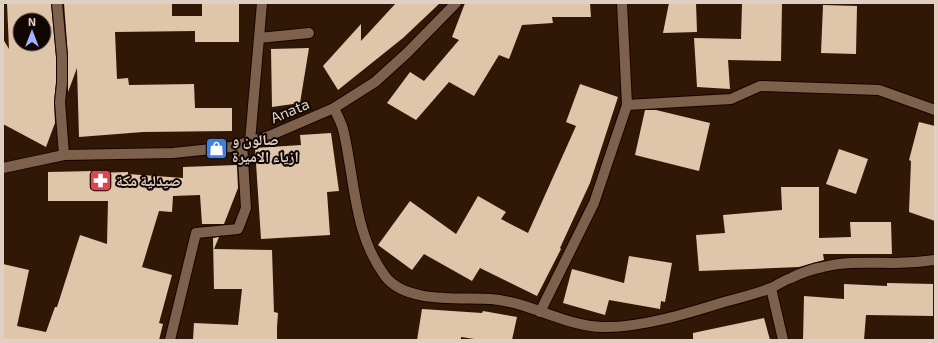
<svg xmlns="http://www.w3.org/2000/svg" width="938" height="343" font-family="'Exo 2','Noto Naskh Arabic',sans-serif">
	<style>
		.building { fill: #dfc5a9; fill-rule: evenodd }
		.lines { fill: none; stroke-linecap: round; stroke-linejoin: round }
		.minor-casing { stroke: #170300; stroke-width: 12 }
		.minor { stroke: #7e614c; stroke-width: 10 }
		.labels { text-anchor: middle; stroke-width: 4; stroke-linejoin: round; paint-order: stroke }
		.street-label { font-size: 15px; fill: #e0cfc3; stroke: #110702 }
		.poi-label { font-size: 15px; font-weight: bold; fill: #e0cfc3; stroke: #110702; text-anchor: start }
	</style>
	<rect width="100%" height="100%" fill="#311806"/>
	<g class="building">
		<path d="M7 3H51L56 57V83L54 102 55 123 46 147 3 124V39L9 49ZM20 20H44V44H20Z"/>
		<path d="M64 3H172V16H202V3H239V42H195V31L115 32 117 79 128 78 129 85 194 84 195 108H232V131L143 132 79 137 77 68 68 92V56Z"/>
		<path d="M396 3H440L403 38 338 90 323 66 361 24V41Z"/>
		<path d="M465 3H590L591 17H552L553 23 522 25 509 59 499 55 474 96 449 82 416 120 387 103 410 72 424 81 459 40 452 37Z"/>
		<path d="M669 3H696L697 32 663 33Z"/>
		<path d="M742 3H782L781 61 728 60 730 89 697 87 694 38 741 39Z"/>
		<path d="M823 5 857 6 856 54 821 53Z"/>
		<path d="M309 48 300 103 272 107 271 49Z"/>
		<path d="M580 84 618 97 590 183 560 248 561 249 537 296 480 268 472 281 424 254 412 270 378 245 410 201 456 234 478 196 506 212 501 219 528 233 576 126 566 122Z"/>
		<path d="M645 110H656L710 123 699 171 635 155Z"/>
		<path d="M919 122 935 126V221L909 212 911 161 909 160Z"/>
		<path d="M331 133 339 191 327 192 330 235 261 239 255 148 301 145 300 135Z"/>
		<path d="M839 149 868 159 856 194 826 184Z"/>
		<path d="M237 165 238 188 224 224H202L200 195 173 196 172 212 159 211 142 267 172 275 159 323 163 324 159 340H3V264L29 270 17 326 46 332 55 307H57L80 235 107 244 108 201H48V172L94 171V173L128 172V174L183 178V167Z"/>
		<path d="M781 187H819V238L851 237 850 222H891L892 254H823L824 260 799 267 699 271 696 235 725 233 723 215 782 210Z"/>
		<path d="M219 237 214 249 272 250 274 312 278 313 277 327V340H193L194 323 238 325 242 289H214L213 238Z"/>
		<path d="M629 256 672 263 665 302 661 301 660 309 609 300 605 315 563 303 572 269 624 283Z"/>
		<path d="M887 283 933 284V316L866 315 864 340H803L804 296 844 299V284L887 286Z"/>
		<path d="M422 309 482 313 483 311 517 317 512 340H481L461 337V340H417Z"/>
		<path d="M764 318 770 340H693V333Z"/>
	</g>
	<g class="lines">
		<defs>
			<g id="minor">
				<path d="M57 3 62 57V83L60 102 64 155"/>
				<path d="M259 38 309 33"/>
				<path d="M627 105 731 99 760 86 879 90 935 110"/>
				<path d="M334 108C337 115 341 122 343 129 355 178 353 233 385 276 406 304 460 297 491 299 530 302 564 326 603 327 640 328 689 313 724 302 740 298 756 294 771 288 778 285 784 280 791 278 801 273 812 269 823 267 846 261 871 263 894 263 908 263 921 262 935 260"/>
				<path d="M250 141 262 3"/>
				<path d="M3 168 64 155 173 153 231 147 269 136 334 108 375 82 407 53 456 3"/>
				<path d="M771 288 783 340"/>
				<path d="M540 312 594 203 627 105 622 3"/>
				<path d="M170 340 196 233 238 229 246 208 242 144"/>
			</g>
		</defs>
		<use href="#minor" class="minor-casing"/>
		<use href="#minor" class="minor"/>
	</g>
	<defs>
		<symbol id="shop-square" viewBox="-11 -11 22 22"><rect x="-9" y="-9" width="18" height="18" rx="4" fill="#3f7fe0" stroke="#110702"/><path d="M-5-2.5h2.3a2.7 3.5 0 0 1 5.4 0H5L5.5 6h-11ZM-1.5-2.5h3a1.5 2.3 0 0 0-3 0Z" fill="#fff"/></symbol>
		<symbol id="pharmacy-square" viewBox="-11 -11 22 22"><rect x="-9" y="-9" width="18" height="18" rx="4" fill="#e0444e" stroke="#110702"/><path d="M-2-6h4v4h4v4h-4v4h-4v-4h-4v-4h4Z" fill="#fff"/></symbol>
	</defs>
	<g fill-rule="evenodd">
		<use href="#shop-square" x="204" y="136" width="25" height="25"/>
		<use href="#pharmacy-square" x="88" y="168" width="25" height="25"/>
	</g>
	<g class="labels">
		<g class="street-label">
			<text transform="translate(290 111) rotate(-23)" y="5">Anata</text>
		</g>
		<g class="poi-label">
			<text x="232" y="145">صالون و<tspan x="232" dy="17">ازياء الاميرة</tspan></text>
			<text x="116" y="186">صيدلية مكة</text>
		</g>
	</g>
	<rect width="938" height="343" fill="none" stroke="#e0cfc3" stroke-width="8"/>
	<g transform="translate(32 32)"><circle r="19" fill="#110702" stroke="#64574f"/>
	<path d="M0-3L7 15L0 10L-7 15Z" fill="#a5b1fc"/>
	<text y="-6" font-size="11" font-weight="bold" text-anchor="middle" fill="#e0cfc3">N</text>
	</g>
</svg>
